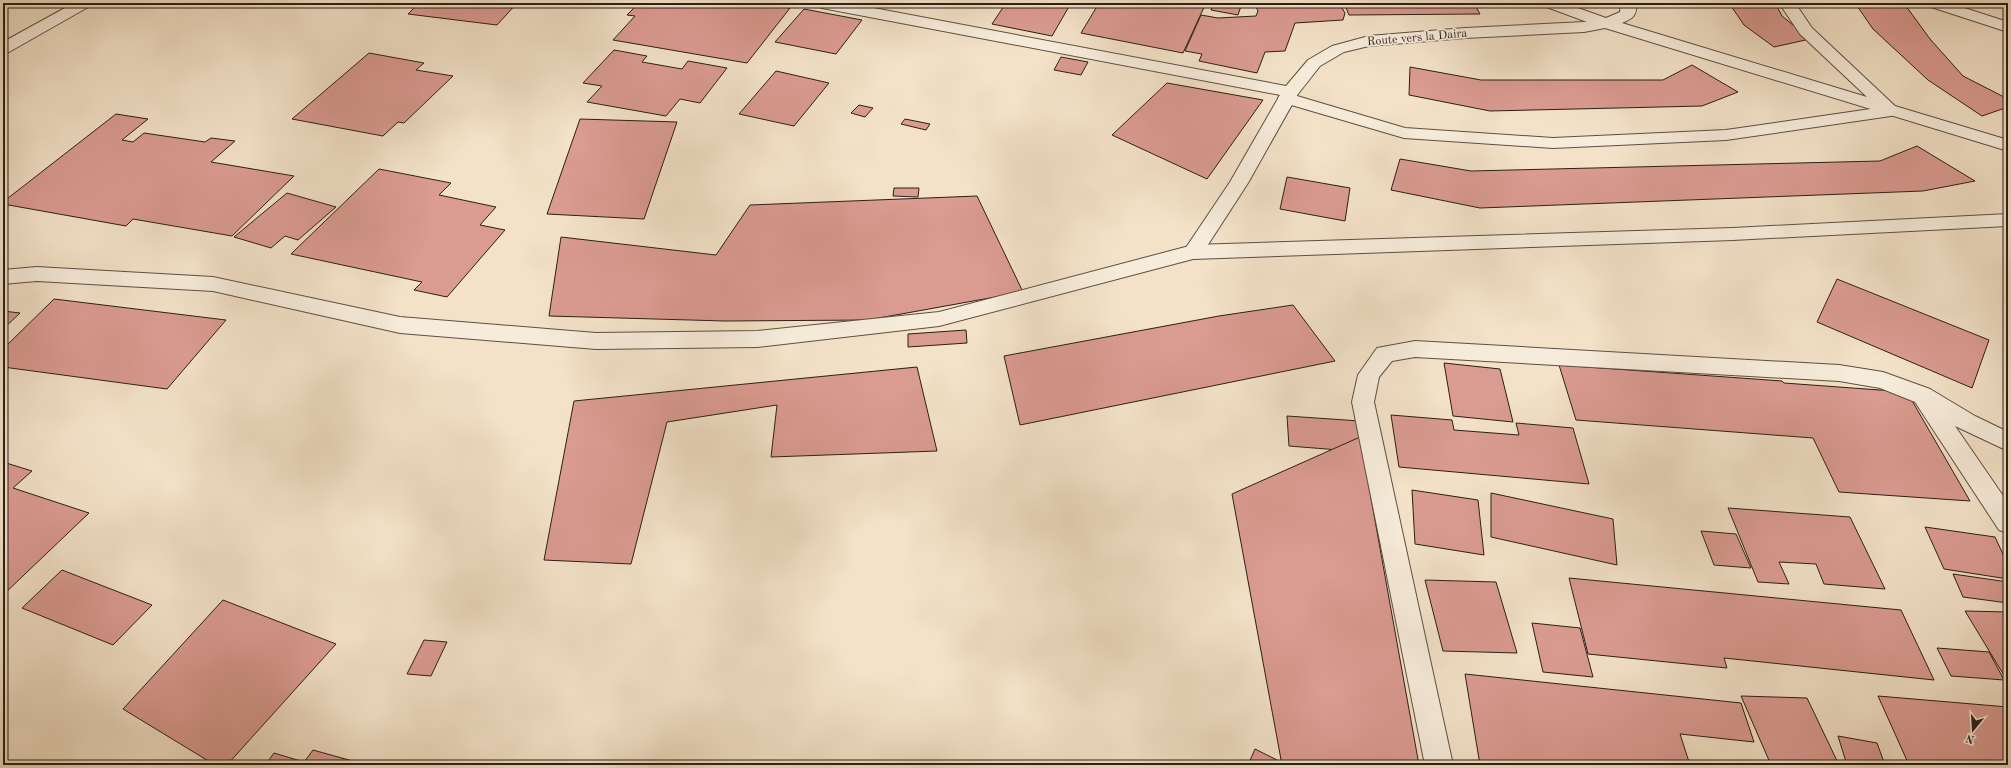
<svg xmlns="http://www.w3.org/2000/svg" width="2011" height="768" font-family="'Old Standard TT',serif">
	<style>
		.building { fill: #da9b91; stroke: #2c1e16 }
		.lines { fill: none; stroke-linecap: round; stroke-linejoin: round }
		.service-casing { stroke: #5e4f42; stroke-width: 2 }
		.minor-casing { stroke: #5e4f42; stroke-width: 2 }
		.tertiary-casing { stroke: #5e4f42; stroke-width: 2 }
		.service { fill: #f7ecdb; fill-rule: evenodd }
		.minor { fill: #f7ecdb; fill-rule: evenodd }
		.tertiary { fill: #f7ecdb; fill-rule: evenodd }
		.labels { text-anchor: middle; stroke-width: 3.5; stroke-linejoin: round; paint-order: stroke }
		.far-street-label { font-size: 12px; fill: #2c1e16; stroke: #f7ecdb }
	</style>
	<rect width="100%" height="100%" fill="#f3e2c8"/>
	<filter id="stains"><feTurbulence type="fractalNoise" baseFrequency=".005" numOctaves="4"/><feColorMatrix values="0 0 0 0 .2 0 0 0 0 .09 0 0 0 0 .02 0 0 0 .5 -.17"/></filter>
	<radialGradient id="worn" r=".72"><stop offset=".6" stop-color="#630" stop-opacity="0"/><stop offset="1" stop-color="#630" stop-opacity=".3"/></radialGradient>
	<g class="building">
		<path d="M419 3H517L497 25 408 14Z"/>
		<path d="M639 3H756L790 8 747 63 613 40 635 16 627 15Z"/>
		<path d="M1006 3H1071L1052 36 992 24Z"/>
		<path d="M1099 3H1206L1183 53 1081 33Z"/>
		<path d="M1214 3H1242L1238 15 1211 10Z"/>
		<path d="M1254 3H1339L1345 13 1343 20 1295 23 1285 51 1265 52 1257 73 1199 61 1202 54 1185 51 1201 15 1218 18 1256 16 1258 11Z"/>
		<path d="M1344 3H1474L1480 14 1349 15Z"/>
		<path d="M1729 3H1775L1782 16 1810 39 1774 47 1744 25Z"/>
		<path d="M1855 3H1887L1906 6 1930 39 1963 76 2008 99V107L1982 116 1928 80 1873 29Z"/>
		<path d="M804 9 862 20 836 54 775 42Z"/>
		<path d="M614 50 647 56 642 62 682 69 688 61 727 68 700 103 680 99 666 116 587 102 602 86 583 83Z"/>
		<path d="M369 53 424 63 416 70 453 76 404 123 398 122 383 136 292 119Z"/>
		<path d="M1061 57 1088 62 1081 75 1054 70Z"/>
		<path d="M1692 65 1738 92 1702 106 1490 111 1409 95 1410 67 1481 80H1663Z"/>
		<path d="M776 71 829 83 794 126 739 114Z"/>
		<path d="M1167 83 1263 100 1207 179 1112 135Z"/>
		<path d="M859 105 873 108 865 117 851 113Z"/>
		<path d="M116 114 148 119 122 140 133 142 144 133 205 142 211 138 235 141 211 162 294 176 232 236 133 219 126 226 3 204V202Z"/>
		<path d="M580 119 677 122 644 219 547 214Z"/>
		<path d="M905 119 930 124 926 130 901 124Z"/>
		<path d="M1917 146 1975 181 1923 191 1480 208 1391 190 1400 159 1471 171 1880 161Z"/>
		<path d="M379 169 451 183 439 195 496 207 480 225 505 230 447 297 414 290 422 282 291 254Z"/>
		<path d="M1287 177 1350 188 1345 221 1280 209Z"/>
		<path d="M894 188H919L918 197 893 196Z"/>
		<path d="M287 193 336 207 298 240 285 236 271 248 234 237Z"/>
		<path d="M977 196 1023 292 868 320 725 321 549 316 561 237 716 255 750 205Z"/>
		<path d="M1837 279 1989 340 1972 388 1817 322Z"/>
		<path d="M54 299 226 320 167 389 3 367V349Z"/>
		<path d="M1293 305 1335 361 1020 425 1004 356 1219 316Z"/>
		<path d="M3 311 20 313 3 329Z"/>
		<path d="M966 330 967 343 908 347V334Z"/>
		<path d="M1444 363 1500 369 1513 422 1453 416Z"/>
		<path d="M1559 365 1782 381 1784 383 1907 392 1970 501 1839 492 1813 438 1576 420Z"/>
		<path d="M917 367 937 451 771 457 777 405 667 422 631 564 544 560 574 401Z"/>
		<path d="M1391 415 1452 420 1454 430 1519 435 1516 423 1573 428 1589 484 1399 467Z"/>
		<path d="M1287 416 1360 421 1364 452 1289 446Z"/>
		<path d="M1360 437 1419 765H1282L1232 494Z"/>
		<path d="M3 462 32 471 13 488 89 513 3 595Z"/>
		<path d="M1412 490 1478 500 1484 555 1415 544Z"/>
		<path d="M1491 493 1613 519 1617 565 1491 537Z"/>
		<path d="M1728 508 1850 517 1885 589 1824 584 1816 564 1779 562 1789 584 1758 582Z"/>
		<path d="M1925 527 1995 537 2008 565V579L1944 569Z"/>
		<path d="M1701 531 1736 534 1751 568 1714 565Z"/>
		<path d="M62 570 152 605 113 645 22 608Z"/>
		<path d="M1953 574 2008 582V603L1963 597Z"/>
		<path d="M1569 578 1901 610 1934 680 1724 658 1727 668 1588 654Z"/>
		<path d="M1425 580 1496 582 1517 653 1443 651Z"/>
		<path d="M223 600 336 644 227 765H215L123 709Z"/>
		<path d="M1965 611 2008 612V682Z"/>
		<path d="M1532 623 1580 628 1593 677 1543 672Z"/>
		<path d="M424 640 447 642 431 676 407 674Z"/>
		<path d="M1937 648 1989 652 2004 680 1951 676Z"/>
		<path d="M1465 674 1741 703 1754 742 1680 734 1690 765H1480Z"/>
		<path d="M1741 696 1807 698 1839 765H1771Z"/>
		<path d="M1878 696 2008 707V765H1909Z"/>
		<path d="M1838 736 1877 743 1885 765H1847Z"/>
		<path d="M1255 749 1287 765H1248Z"/>
		<path d="M313 750 367 765H265L274 753 304 762Z"/>
	</g>
	<g class="lines">
		<defs>
			<path id="service" d="M1287 93 1405 128 1553 138 1726 130 1891 106 1897 107 1900 111 1897 115 1891 116 1726 140 1553 148 1404 138 1281 102 1278 98 1281 94Z"/>
			<g id="minor">
				<path d="M74 3H93L90 6 9 52 3 54V42Z"/>
				<path d="M814 3H847L1286 86 1308 60 1332 46 1369 36 1465 28 1584 22H1587L1544 6 1541 3H1564L1606 18 1620 12 1621 3H1637C1636 16 1634 18 1622 23L1867 97 1800 34 1779 3H1795L1812 28 1895 106 2008 140V151L1605 28 1584 32 1465 38 1369 46 1344 52 1320 66 1298 94 1248 183 1200 257 1193 259 1186 257 1183 252 1230 182 1280 95 822 8 817 6Z"/>
				<path d="M1925 3H1949L2008 22V32L1928 6Z"/>
				<path d="M1415 341 1839 365 1883 372 1930 389 1975 416 2008 432V451L1955 426 2008 503V533L1999 530 1915 402 1880 388 1839 381 1415 357 1392 361 1379 377 1374 402 1453 765H1425L1352 402 1358 375 1377 348Z"/>
			</g>
			<path id="tertiary" d="M2008 214V226L1733 240 1193 259 939 326 757 347 596 349 400 333 213 291 37 281 3 284V270L37 267 213 277 400 317 596 333 757 331 939 312 1193 245 1733 228Z"/>
		</defs>
		<use href="#service" class="service-casing"/>
		<use href="#minor" class="minor-casing"/>
		<use href="#tertiary" class="tertiary-casing"/>
		<use href="#service" class="service"/>
		<use href="#minor" class="minor"/>
		<use href="#tertiary" class="tertiary"/>
	</g>
	<g class="labels">
		<g class="far-street-label">
			<text transform="translate(1417 37) rotate(-5)" y="4">Route vers la Daira</text>
		</g>
	</g>
	<rect width="2011" height="768" fill="none" stroke="#f3e2c8" stroke-width="16"/>
	<rect x="4" y="4" width="2003" height="760" fill="none" stroke="#2c1e16" stroke-width="2"/>
	<rect x="8" y="8" width="1995" height="752" fill="none" stroke="#2c1e16"/>
	<g transform="translate(1973 730) rotate(198)" stroke="#f7ecdb" stroke-width="3" paint-order="stroke">
	<path d="M0-3L7 15L0 10L-7 15Z" fill="#2c1e16"/>
	<text y="-6" font-size="11" font-weight="bold" text-anchor="middle" fill="#2c1e16">N</text>
	</g>
	<rect width="100%" height="100%" filter="url(#stains)"/>
	<rect width="100%" height="100%" fill="url(#worn)"/>
</svg>
